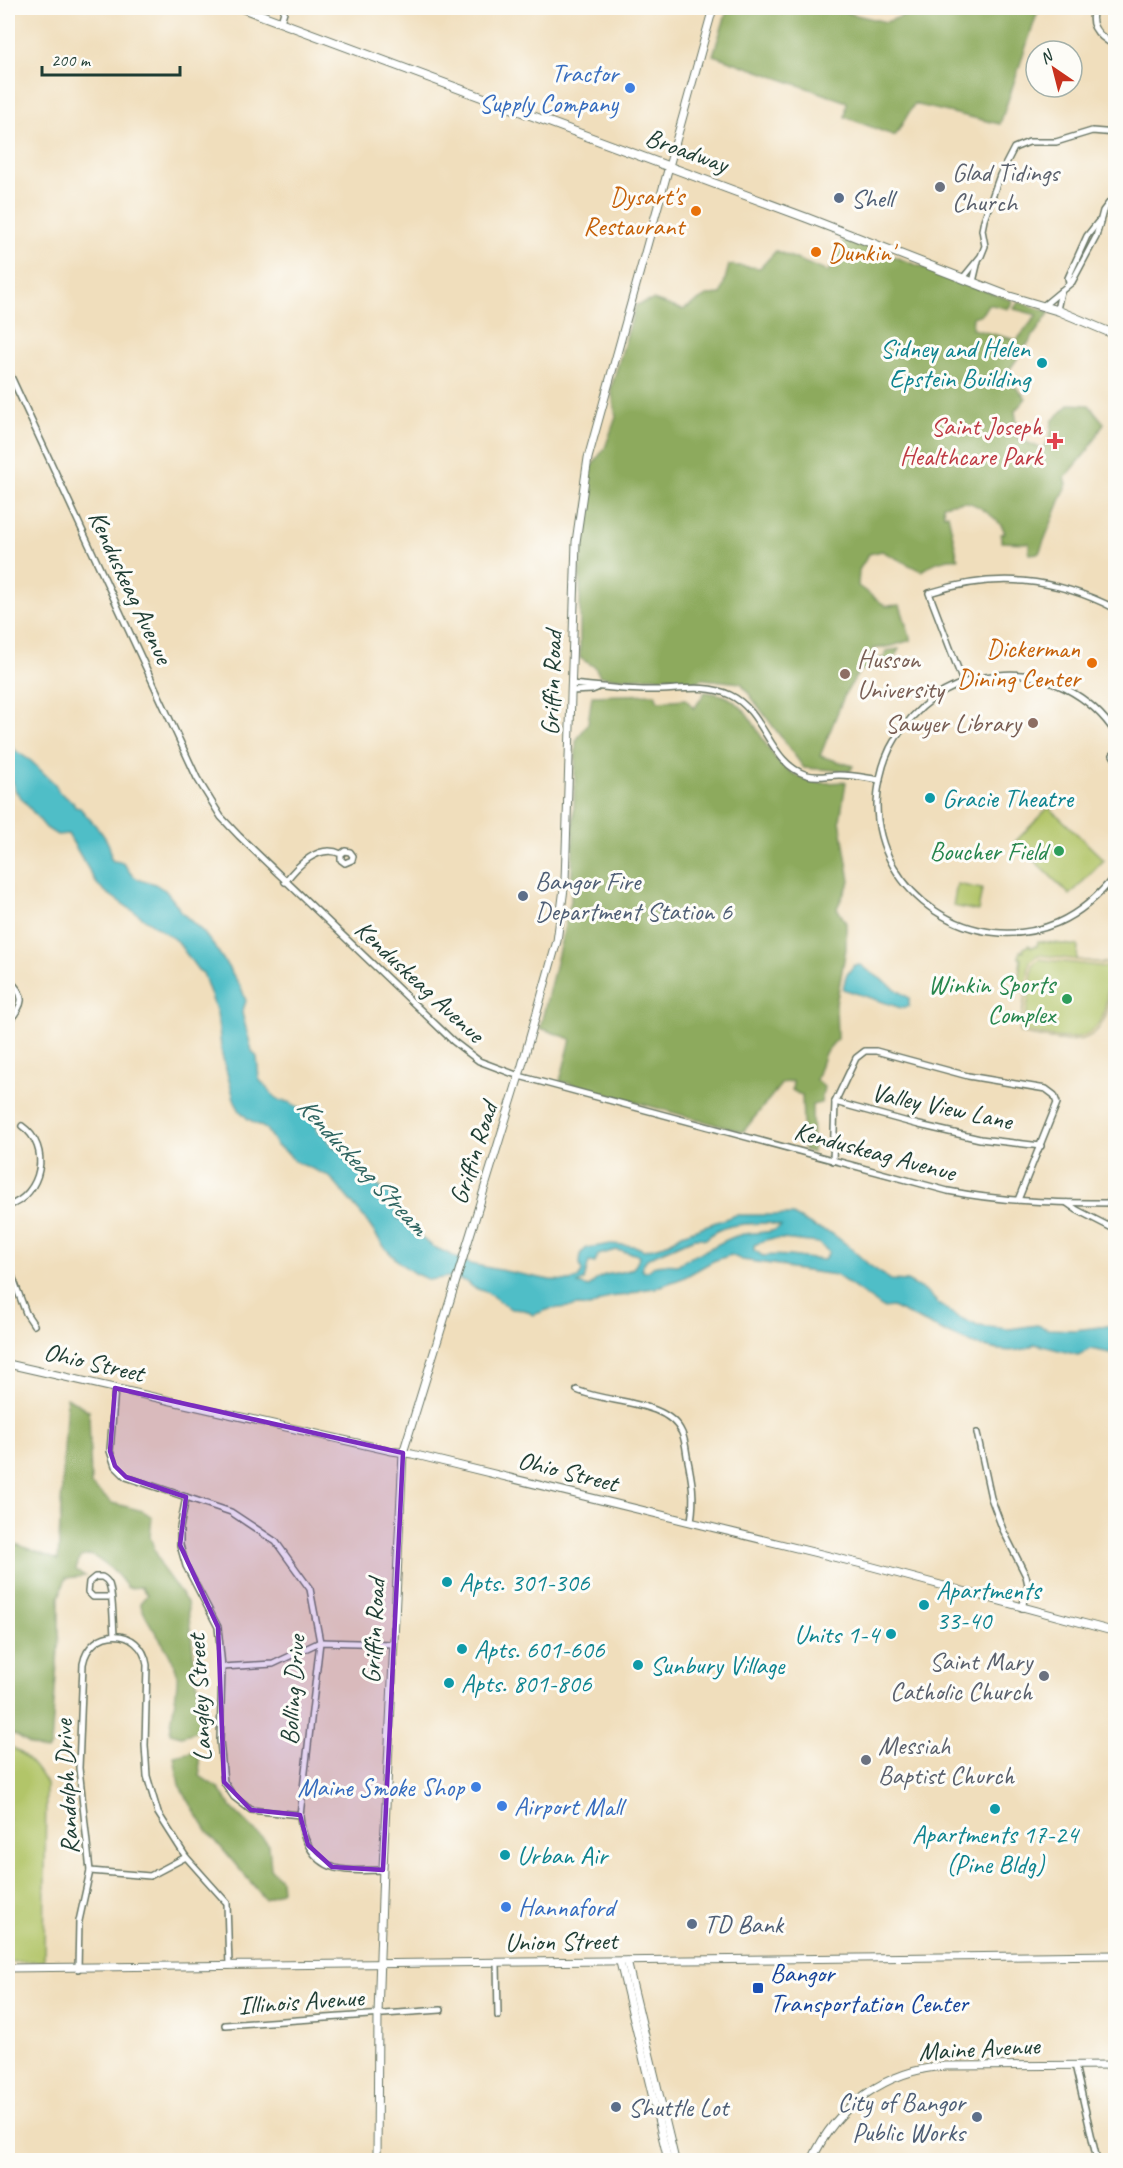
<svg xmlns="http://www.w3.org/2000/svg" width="1123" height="2168" font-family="Caveat,sans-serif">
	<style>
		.green { fill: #b2c569; stroke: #68814e; stroke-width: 1.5 }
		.forest { fill: #8daa5d; stroke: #567448; stroke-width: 1.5 }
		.sand { fill: #eeda9e; stroke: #868c69; stroke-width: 1.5; fill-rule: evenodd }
		.water { fill: #50bec7; stroke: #387e7e; stroke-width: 1.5; fill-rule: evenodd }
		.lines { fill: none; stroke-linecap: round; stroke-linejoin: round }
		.street-casing { stroke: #687564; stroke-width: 8 }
		.secondary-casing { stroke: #687564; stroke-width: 9 }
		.primary-casing { stroke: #687564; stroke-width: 10 }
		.street { stroke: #fff; stroke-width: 5 }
		.secondary { stroke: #fff; stroke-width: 7 }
		.primary { stroke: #fff; stroke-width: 8 }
		.marked { fill: #7b2cbf; fill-opacity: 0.2; stroke: #7b2cbf; stroke-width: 4.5; stroke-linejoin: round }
		.shop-dot { fill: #3f7fe0; stroke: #fdfcf7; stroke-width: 2 }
		.worship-dot { fill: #6b7280; stroke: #fdfcf7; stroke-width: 2 }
		.service-dot { fill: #5c6f8a; stroke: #fdfcf7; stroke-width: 2 }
		.food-dot { fill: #e8710a; stroke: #fdfcf7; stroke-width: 2 }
		.culture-dot { fill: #0f9aa8; stroke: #fdfcf7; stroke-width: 2 }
		.health-dot { fill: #e0444e; stroke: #fdfcf7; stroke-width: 2 }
		.education-dot { fill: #8d6e63; stroke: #fdfcf7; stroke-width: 2 }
		.leisure-dot { fill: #2e9e5b; stroke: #fdfcf7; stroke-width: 2 }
		.transit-dot { fill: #1a4fb4; stroke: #fdfcf7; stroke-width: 2 }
		.labels { text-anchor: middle; stroke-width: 6; stroke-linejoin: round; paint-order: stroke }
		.shop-label { font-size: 26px; fill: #366cbe; stroke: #fdfcf7; text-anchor: end }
		.street-label { font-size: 26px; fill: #1f3d34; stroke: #fdfcf7 }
		.worship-label { font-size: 26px; fill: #5b616d; stroke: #fdfcf7; text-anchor: start }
		.food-label { font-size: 26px; fill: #c56008; stroke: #fdfcf7; text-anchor: end }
		.service-label { font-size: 26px; fill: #4e5e75; stroke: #fdfcf7; text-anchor: start }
		.culture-label { font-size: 26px; fill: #0d838f; stroke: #fdfcf7; text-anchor: start }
		.health-label { font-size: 26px; fill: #be3a42; stroke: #fdfcf7; text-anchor: end }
		.education-label { font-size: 26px; fill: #785e54; stroke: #fdfcf7; text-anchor: start }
		.leisure-label { font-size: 26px; fill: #27864d; stroke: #fdfcf7; text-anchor: end }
		.transit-label { font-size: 26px; fill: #164399; stroke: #fdfcf7; text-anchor: start }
		.water-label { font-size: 27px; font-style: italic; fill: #2e6460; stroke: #fdfcf7 }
	</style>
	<rect width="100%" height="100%" fill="#fdfcf7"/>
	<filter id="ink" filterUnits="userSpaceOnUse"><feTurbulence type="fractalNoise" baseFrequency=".0167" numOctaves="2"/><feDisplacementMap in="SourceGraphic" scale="12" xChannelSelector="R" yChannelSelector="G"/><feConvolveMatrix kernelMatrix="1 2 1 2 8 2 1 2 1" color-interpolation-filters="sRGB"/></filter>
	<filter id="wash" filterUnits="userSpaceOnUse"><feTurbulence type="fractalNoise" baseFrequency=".008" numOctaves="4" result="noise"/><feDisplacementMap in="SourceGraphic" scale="24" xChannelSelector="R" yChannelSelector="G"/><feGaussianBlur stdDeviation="1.35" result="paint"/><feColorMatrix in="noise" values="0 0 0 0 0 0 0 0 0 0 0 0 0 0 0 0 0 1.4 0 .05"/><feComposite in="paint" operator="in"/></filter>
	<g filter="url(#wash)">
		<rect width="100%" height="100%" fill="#f0debc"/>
		<g class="green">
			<path d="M1049 807 1104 860 1070 895 1015 842Z"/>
			<path d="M957 884 982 889 978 911 953 906Z"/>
			<path d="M1038 941 1078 946 1077 960 1110 964C1114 976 1110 989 1109 1001 1101 1056 1058 1040 1020 1033L1026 987 1018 984 1021 958H1019L1020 951 1024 952 1023 949 1029 945 1031 947 1037 946Z"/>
			<path d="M8 1745C26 1755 36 1766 46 1784L44 1961 8 1962Z"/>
		</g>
		<g class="forest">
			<path d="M728 8H837L852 14 886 22 919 10 921 8H1039L1000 124 914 104 895 136 845 117 847 102 713 55Z"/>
			<path d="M844 238 1013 301 1008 309 988 304 982 314 973 317 972 329 1017 340 1037 315 1014 309 1018 302 1050 312 1005 376 1026 398 1015 411 1019 439 1042 449 1050 439 1052 421 1070 404 1089 405 1104 423 1089 449 1065 478 1067 484 1039 553 1029 554V543L1001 542V534L1005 533C1002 524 997 520 989 514 971 500 964 500 943 505L944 515 948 514 958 559C944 557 932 564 921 571L882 551 869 554 859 570 858 586 886 606 900 605 911 640 892 646 873 649V653L867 655V662L885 657 886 651 899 649C889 669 881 669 860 670L845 694 820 756 853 766 850 771 804 768 741 683 702 679 692 683C662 670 632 683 600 676L595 667 580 658V572L590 468 605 448 616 417 611 388 636 305 653 300 683 310 708 295 721 294 729 265 760 268 776 251 828 272Z"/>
			<path d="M705 692C711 693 721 694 727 697 766 718 759 768 814 782 823 784 836 782 846 782L840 820 850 881 837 908 846 923V949L836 1004 837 1039 825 1053 816 1080 824 1087 821 1103 812 1105 813 1153 804 1150 802 1096 792 1090 793 1081 782 1083 743 1132 560 1081 571 1039 540 1028 571 901 576 741 588 723 592 696 655 694 658 701 686 699 694 709Z"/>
			<path d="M67 1397 89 1411 91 1485 112 1503 143 1511 152 1517 150 1537 162 1568 187 1602 198 1691 199 1731 181 1736 170 1733C171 1720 179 1684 177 1673 170 1647 148 1628 140 1603L147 1595 141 1587 128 1588 114 1571 92 1555 80 1557 76 1570 85 1576 66 1578 59 1597V1636L51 1746 47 1751C28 1748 22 1735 8 1733V1541L58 1560Z"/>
			<path d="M192 1752 199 1757 200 1776 218 1788 231 1807 269 1845 271 1869 281 1880 282 1890 265 1899 207 1831 179 1785 174 1756Z"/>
		</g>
		<path class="sand" d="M1038 955 1110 964C1114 976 1110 989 1109 1001 1101 1056 1058 1040 1020 1033L1030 961ZM1039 959 1107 967 1109 972C1107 987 1108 1010 1099 1023 1082 1048 1048 1036 1024 1031L1033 964Z"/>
		<g class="water">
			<path d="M8 743 16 751 31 761 55 784 59 792 73 802 75 807 80 808C90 821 114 840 110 857L113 861C130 862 124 870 135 877 143 883 145 881 153 883 158 885 160 888 165 890L177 905 180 911 203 932 217 950 241 987 246 1001 242 1013 252 1051 257 1057 259 1079 271 1093 280 1101 289 1102 307 1112C310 1120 316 1123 318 1132L326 1136 331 1145 347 1155 364 1177 393 1196 397 1205 396 1213 398 1219 409 1223 417 1235 434 1247 470 1264 550 1280 570 1281 578 1278 582 1272 580 1264 581 1253 587 1248 611 1244 635 1246 644 1250 665 1245 682 1234 736 1215H793L816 1228 831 1233 846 1244 869 1265 891 1280 907 1281 927 1292 939 1304 956 1316 978 1326 1009 1329 1037 1325 1048 1329 1075 1330 1115 1325V1354L1091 1349 1078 1355 1035 1344C999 1368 926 1321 892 1307L883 1308 836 1275 791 1269 779 1265 742 1260 731 1255 713 1261 683 1278 655 1288 641 1290 628 1295 609 1297 590 1307 578 1306 550 1309 533 1315 525 1310 511 1309 486 1292 472 1287 465 1281 448 1277 429 1280 414 1273 401 1264 385 1248 363 1216 329 1176 294 1161 288 1153 277 1146 266 1129 248 1119 240 1111 235 1102 222 1055 217 1013 203 973 198 970 177 941 107 893 97 884 68 834 57 835 46 828 14 789 13 782 8 777ZM768 1223 781 1226C772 1235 752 1231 740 1235 727 1238 718 1245 706 1250 696 1255 686 1259 677 1265 670 1265 663 1263 656 1265 651 1267 650 1271 644 1272L642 1269C643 1265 644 1263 646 1260 648 1257 691 1239 696 1238 699 1238 702 1238 706 1239 721 1223 747 1224 768 1223ZM769 1239H782L818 1243 829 1252 824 1260C803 1259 784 1253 763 1256L754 1250V1245ZM616 1250 639 1255C637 1274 623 1271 609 1274 601 1275 594 1281 589 1287L578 1284 584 1280 589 1262 595 1263 598 1255Z"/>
			<path d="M854 965H860L909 998V1006L901 1008 843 989 846 976Z"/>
		</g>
	</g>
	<g filter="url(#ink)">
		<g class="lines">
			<defs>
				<g id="street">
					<path d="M1095 8C1086 26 1101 38 1116 46"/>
					<path d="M281 22 285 8"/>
					<path d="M963 278 981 256 985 246 982 230 984 220 1000 175 1014 148 1029 142H1056L1092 131 1116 133"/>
					<path d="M973 282 978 261"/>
					<path d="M1069 283 1068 278 1087 236 1098 222"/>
					<path d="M1043 306 1072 282 1096 237 1103 211 1116 194"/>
					<path d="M1057 310 1061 291"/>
					<path d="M8 370 197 778 221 817 239 836 453 1041 479 1061 519 1076 948 1191C1003 1202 1059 1203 1116 1203"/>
					<path d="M963 682 929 593C995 572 1054 577 1116 609"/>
					<path d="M571 684C597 686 622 690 648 690 675 691 705 683 730 695 766 712 769 764 807 775 817 778 828 775 839 775 853 775 866 778 880 780"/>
					<path d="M571 691 592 690 597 688"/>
					<path d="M1116 734C1092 696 1044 670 999 675 960 679 927 696 903 728 886 749 878 777 877 804 877 895 973 959 1057 923 1082 912 1100 895 1116 874"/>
					<path d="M1116 752 1113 755 1116 760"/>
					<path d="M285 882C297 866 319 843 341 854V860L345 863 352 860 353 856 350 852 345 851 341 854"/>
					<path d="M8 980C27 995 24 1005 8 1022"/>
					<path d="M835 1102 919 1125 980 1139 1041 1146"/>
					<path d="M833 1161 835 1102 856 1058 865 1051H876L968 1076 1046 1089 1054 1095 1057 1103 1018 1200"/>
					<path d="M1067 1203 1077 1210 1116 1230"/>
					<path d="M8 1206C42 1195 52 1147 22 1126"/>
					<path d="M8 1265 26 1313 34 1325"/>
					<path d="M115 1388 110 1451 115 1466 126 1477 231 1512 276 1542 310 1589 320 1642 300 1815C301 1836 312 1861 335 1868 350 1872 368 1870 383 1870"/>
					<path d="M577 1390C607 1404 667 1399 682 1433 685 1440 686 1449 687 1456 692 1480 695 1497 691 1521"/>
					<path d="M977 1433 991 1498 1003 1530 1026 1576 1028 1585 1022 1608"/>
					<path d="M186 1497 180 1528V1545L186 1566 218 1627 222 1667 220 1741 224 1782 234 1797 251 1810 300 1815"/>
					<path d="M111 1597H93L88 1592 89 1582 95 1577H102C106 1579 107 1580 109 1584 113 1594 113 1623 114 1635"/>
					<path d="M222 1667 273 1664 320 1642 393 1644"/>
					<path d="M90 1871 150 1876 186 1857"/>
					<path d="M497 1963 498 2016"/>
					<path d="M78 1969 79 1921 90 1871 79 1768 83 1664C90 1626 141 1626 147 1665L145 1745 147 1776 158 1813 186 1857 227 1903 229 1966"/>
					<path d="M225 2025 441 2010"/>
					<path d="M1075 2065 1097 2160"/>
				</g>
				<g id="secondary">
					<path d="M8 1364 392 1451 412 1454 862 1564 1116 1632"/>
					<path d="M627 1961 675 2160"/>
					<path d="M620 1962 668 2160"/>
					<path d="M8 1968 1116 1955"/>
					<path d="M377 2160 378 2015 383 1868 403 1453 519 1076 557 941 565 881 576 542 588 458 713 8"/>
					<path d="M812 2160C836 2106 886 2070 946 2066L1116 2065"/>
				</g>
				<path id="primary" d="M242 8 807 218 1008 296 1059 311 1116 335"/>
			</defs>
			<use href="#street" class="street-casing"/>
			<use href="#secondary" class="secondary-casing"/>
			<use href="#primary" class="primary-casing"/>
			<use href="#street" class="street"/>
			<use href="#secondary" class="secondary"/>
			<use href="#primary" class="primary"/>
		</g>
	</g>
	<path class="marked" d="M115 1388 403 1453 383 1870 332 1867 308 1845 300 1815 251 1810 224 1782 218 1627 180 1545 186 1497 126 1477 115 1466 110 1451Z"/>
	<g class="shop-dot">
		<circle cx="630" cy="88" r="6"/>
		<circle cx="476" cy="1787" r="6"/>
		<circle cx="502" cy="1806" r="6"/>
		<circle cx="506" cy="1907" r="6"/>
	</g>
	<g class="worship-dot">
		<circle cx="940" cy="187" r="6"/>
		<circle cx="1044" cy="1676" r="6"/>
		<circle cx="866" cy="1760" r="6"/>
	</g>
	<g class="service-dot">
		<circle cx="839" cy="198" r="6"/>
		<circle cx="523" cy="896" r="6"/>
		<circle cx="692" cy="1924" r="6"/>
		<circle cx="616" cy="2107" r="6"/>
		<circle cx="977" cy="2117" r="6"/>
	</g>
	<g class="food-dot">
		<circle cx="696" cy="211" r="6"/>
		<circle cx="816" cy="252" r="6"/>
		<circle cx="1092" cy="663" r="6"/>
	</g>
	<g class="culture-dot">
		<circle cx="1042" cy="363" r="6"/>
		<circle cx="930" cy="798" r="6"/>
		<circle cx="447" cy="1582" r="6"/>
		<circle cx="924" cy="1605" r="6"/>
		<circle cx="891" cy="1634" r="6"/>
		<circle cx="462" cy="1649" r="6"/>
		<circle cx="638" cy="1665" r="6"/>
		<circle cx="449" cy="1683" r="6"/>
		<circle cx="995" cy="1809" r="6"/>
		<circle cx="505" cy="1855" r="6"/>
	</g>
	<path class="health-dot" d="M1052 432h6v6h6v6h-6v6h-6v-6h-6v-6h6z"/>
	<g class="education-dot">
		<circle cx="845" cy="674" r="6"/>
		<circle cx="1033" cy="723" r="6"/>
	</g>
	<g class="leisure-dot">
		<circle cx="1059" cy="851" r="6"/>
		<circle cx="1067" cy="999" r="6"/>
	</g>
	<rect class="transit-dot" x="752" y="1982" width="12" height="12" rx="3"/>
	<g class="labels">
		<g class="shop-label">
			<text x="618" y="82">Tractor<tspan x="618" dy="30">Supply Company</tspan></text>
			<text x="464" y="1796">Maine Smoke Shop</text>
			<text x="514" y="1815" text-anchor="start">Airport Mall</text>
			<text x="518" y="1916" text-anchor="start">Hannaford</text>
		</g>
		<g class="street-label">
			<text transform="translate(687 150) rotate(20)" y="9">Broadway</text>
			<text transform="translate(131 587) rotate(65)" y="9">Kenduskeag Avenue</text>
			<text transform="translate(551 683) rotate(-88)" y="9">Griffin Road</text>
			<text transform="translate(420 981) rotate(43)" y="9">Kenduskeag Avenue</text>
			<text transform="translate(942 1106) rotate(12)" y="9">Valley View Lane</text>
			<text transform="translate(875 1151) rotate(15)" y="9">Kenduskeag Avenue</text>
			<text transform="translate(473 1153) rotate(-72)" y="9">Griffin Road</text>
			<text transform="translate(94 1362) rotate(13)" y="9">Ohio Street</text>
			<text transform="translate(568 1471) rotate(14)" y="9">Ohio Street</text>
			<text transform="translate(373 1631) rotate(-87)" y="9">Griffin Road</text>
			<text transform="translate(292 1690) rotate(-86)" y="9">Bolling Drive</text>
			<text transform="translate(199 1698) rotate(-93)" y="9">Langley Street</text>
			<text transform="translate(66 1787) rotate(-93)" y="9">Randolph Drive</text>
			<text transform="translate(561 1941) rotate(-1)" y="9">Union Street</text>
			<text transform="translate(301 2001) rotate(-4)" y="9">Illinois Avenue</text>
			<text transform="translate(979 2048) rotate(-3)" y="9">Maine Avenue</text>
		</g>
		<g class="worship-label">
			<text x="952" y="181">Glad Tidings<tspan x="952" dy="30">Church</tspan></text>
			<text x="1032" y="1670" text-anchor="end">Saint Mary<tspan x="1032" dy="30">Catholic Church</tspan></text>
			<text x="878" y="1754">Messiah<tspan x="878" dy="30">Baptist Church</tspan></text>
		</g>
		<g class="food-label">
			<text x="684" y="205">Dysart's<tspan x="684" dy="30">Restaurant</tspan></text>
			<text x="828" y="261" text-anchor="start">Dunkin'</text>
			<text x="1080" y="657">Dickerman<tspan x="1080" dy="30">Dining Center</tspan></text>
		</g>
		<g class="service-label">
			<text x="851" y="207">Shell</text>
			<text x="535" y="890">Bangor Fire<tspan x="535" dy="30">Department Station 6</tspan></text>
			<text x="704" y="1933">TD Bank</text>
			<text x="965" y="2111" text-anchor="end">City of Bangor<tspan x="965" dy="30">Public Works</tspan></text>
			<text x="628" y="2116">Shuttle Lot</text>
		</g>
		<g class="culture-label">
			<text x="1030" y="357" text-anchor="end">Sidney and Helen<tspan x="1030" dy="30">Epstein Building</tspan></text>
			<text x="942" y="807">Gracie Theatre</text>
			<text x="459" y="1591">Apts. 301-306</text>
			<text x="936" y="1599">Apartments<tspan x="936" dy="30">33-40</tspan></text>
			<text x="879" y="1643" text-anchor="end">Units 1-4</text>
			<text x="474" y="1658">Apts. 601-606</text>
			<text x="650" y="1674">Sunbury Village</text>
			<text x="461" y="1692">Apts. 801-806</text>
			<text x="995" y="1843" text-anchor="middle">Apartments 17-24<tspan x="995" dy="30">(Pine Bldg)</tspan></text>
			<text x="517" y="1864">Urban Air</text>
		</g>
		<g class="health-label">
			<text x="1042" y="435">Saint Joseph<tspan x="1042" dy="30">Healthcare Park</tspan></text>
		</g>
		<g class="education-label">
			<text x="857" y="668">Husson<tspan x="857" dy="30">University</tspan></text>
			<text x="1021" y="732" text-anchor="end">Sawyer Library</text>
		</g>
		<g class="leisure-label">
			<text x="1047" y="860">Boucher Field</text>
			<text x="1055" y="993">Winkin Sports<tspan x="1055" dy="30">Complex</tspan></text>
		</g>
		<g class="transit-label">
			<text x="770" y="1982">Bangor<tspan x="770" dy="30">Transportation Center</tspan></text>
		</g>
		<g class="water-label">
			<text transform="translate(363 1166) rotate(47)" y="9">Kenduskeag Stream</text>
		</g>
	</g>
	<rect width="1123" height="2168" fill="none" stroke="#fdfcf7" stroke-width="30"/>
	<g transform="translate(1054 69) rotate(325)"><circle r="28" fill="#fdfcf7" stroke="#a4b0a9" stroke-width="1.5"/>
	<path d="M0-4.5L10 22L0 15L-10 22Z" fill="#c8321e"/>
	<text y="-9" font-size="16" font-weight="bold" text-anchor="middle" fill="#1f3d34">N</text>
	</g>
	<path d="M42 66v9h138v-9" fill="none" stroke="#1f3d34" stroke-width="3"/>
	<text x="51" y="66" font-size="18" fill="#1f3d34" stroke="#fdfcf7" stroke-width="4.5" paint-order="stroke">200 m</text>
</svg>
